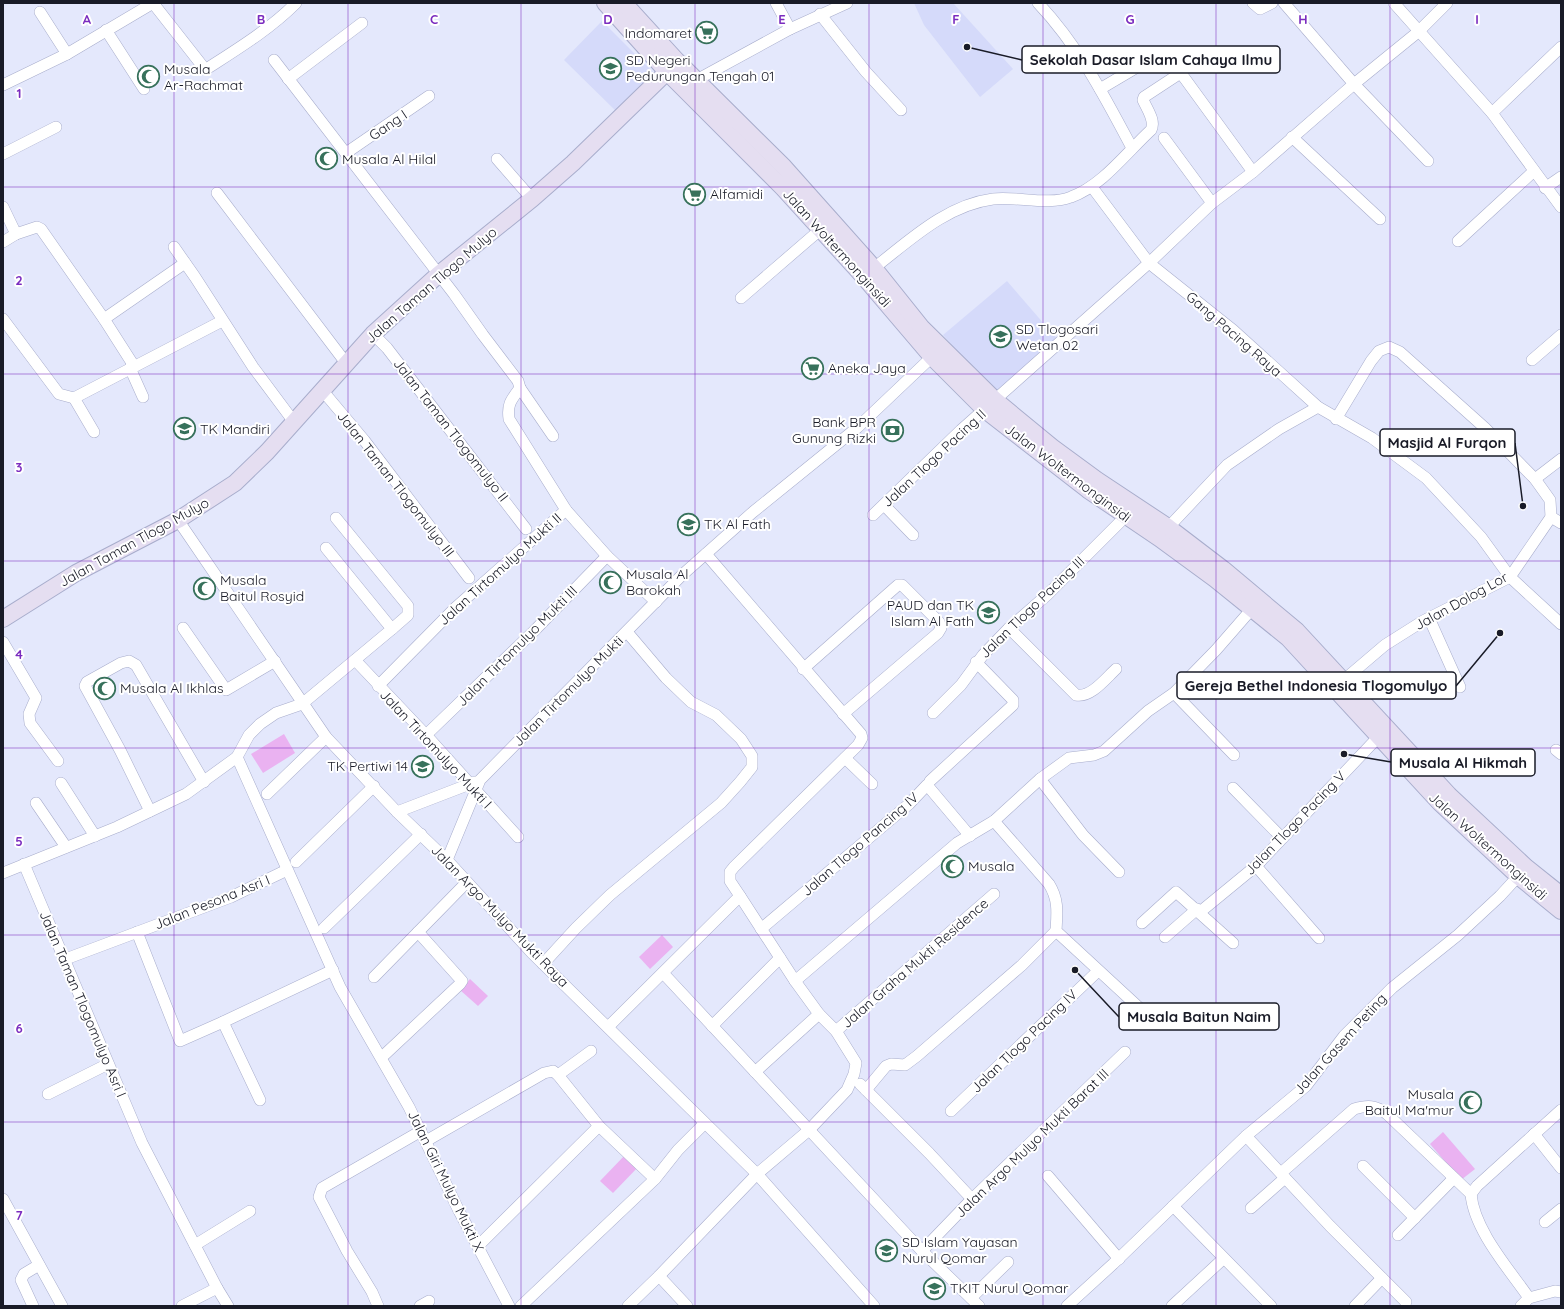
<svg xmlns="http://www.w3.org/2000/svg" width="1564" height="1309" font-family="Quicksand,sans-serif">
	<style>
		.built { fill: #d5dafa }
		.green { fill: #eab2f1 }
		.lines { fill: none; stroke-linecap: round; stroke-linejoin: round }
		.street-casing { stroke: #a8adcc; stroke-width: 12 }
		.secondary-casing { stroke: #a8adcc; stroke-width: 18 }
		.street { stroke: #fff; stroke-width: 11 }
		.secondary { stroke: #e5def1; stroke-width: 16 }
		.grid { fill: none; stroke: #7b2cbf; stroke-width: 1; stroke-opacity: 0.55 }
		.labels { text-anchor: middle; stroke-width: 4; stroke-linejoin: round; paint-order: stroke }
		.poi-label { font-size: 14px; fill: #191b27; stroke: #fff; text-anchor: start }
		.street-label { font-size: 14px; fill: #191b27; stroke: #fff }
		.grid-label { font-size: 13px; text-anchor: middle; font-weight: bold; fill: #7b2cbf; stroke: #fff; stroke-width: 4; stroke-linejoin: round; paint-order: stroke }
		.leader { fill: none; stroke: #191b27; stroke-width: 1.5 }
		.callout-dot { fill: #191b27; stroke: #fff; stroke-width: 1.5 }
		.callout { fill: #fff; stroke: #191b27; stroke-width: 1.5 }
		.callout-label { font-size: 15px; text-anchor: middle; font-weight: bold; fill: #191b27 }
	</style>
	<rect width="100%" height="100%" fill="#e4e8fc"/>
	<g class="built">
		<path d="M914 3H953L1013 69 980 97 924 25Z"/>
		<path d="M602 21 657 76 619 114 564 60Z"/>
		<path d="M1007 281 1058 340 994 395 943 335Z"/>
	</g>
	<g class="green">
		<path d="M284 734 295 753 263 773 251 754Z"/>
		<path d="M662 935 673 947 650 969 639 957Z"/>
		<path d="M470 979 488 996 478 1006 460 990Z"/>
		<path d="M1443 1132 1475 1169 1461 1180 1430 1144Z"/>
		<path d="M627 1153 640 1165 613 1193 600 1181Z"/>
	</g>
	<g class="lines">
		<defs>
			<g id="street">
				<path d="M153 3 204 68H208C239 48 270 29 296 3"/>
				<path d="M776 3 790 29"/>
				<path d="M1038 3C1078 45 1105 97 1132 148"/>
				<path d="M1253 3 1260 9 1272 3"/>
				<path d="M1284 3 1354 84 1428 161"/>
				<path d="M1394 3 1492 113 1561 207"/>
				<path d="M40 12 67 54 153 3"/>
				<path d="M820 14 866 72 901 110"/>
				<path d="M106 30 144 89"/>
				<path d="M274 60 454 294 483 335 518 381 520 388C511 400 507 404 509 419L566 510 607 556 656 602"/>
				<path d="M288 79 362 23"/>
				<path d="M691 83 790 29 847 3"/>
				<path d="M3 85 67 54"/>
				<path d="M1100 89 1149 60"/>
				<path d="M1492 113 1561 47"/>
				<path d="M1292 137 1380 219"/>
				<path d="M1164 138 1212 203"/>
				<path d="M346 153 429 96"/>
				<path d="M3 154 56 127"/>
				<path d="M497 159 532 199"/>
				<path d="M1092 187 1149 263 1233 330 1318 407 1372 438 1426 478 1481 537 1510 577 1561 624"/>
				<path d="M1545 188 1561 177"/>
				<path d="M217 193 346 363"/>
				<path d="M3 207 16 234"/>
				<path d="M1458 241 1534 171"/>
				<path d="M3 242 16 234 37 227 41 229 104 319 134 366"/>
				<path d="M174 247 195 277 253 367 294 422"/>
				<path d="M874 268C909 241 946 205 993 199 1017 196 1048 206 1071 197 1102 186 1127 152 1151 130 1156 121 1147 109 1143 100L1144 97 1179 74 1183 76 1253 172"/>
				<path d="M741 298 821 229"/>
				<path d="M3 319 59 394 74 398 222 321"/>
				<path d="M104 319 185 263"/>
				<path d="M373 334 387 348 526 529"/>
				<path d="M1532 360 1561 335"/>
				<path d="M130 368 143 397"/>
				<path d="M520 388 553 436"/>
				<path d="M322 390 364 440 469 578"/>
				<path d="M74 398 94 432"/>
				<path d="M1336 419 1371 361 1379 351 1389 347 1400 352 1485 428 1535 479 1550 500 1551 517 1510 577 1423 621 1385 645 1338 685"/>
				<path d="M1535 479 1561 459"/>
				<path d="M884 505 913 535"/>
				<path d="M873 515 961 430 1149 263 1212 203 1253 172 1354 84 1418 32 1447 3"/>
				<path d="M1551 517 1561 523"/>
				<path d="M336 518 408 606V615L392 629"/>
				<path d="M178 520 326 737 397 812 447 860 532 953 757 1174 874 1306"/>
				<path d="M1164 532 1227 465 1279 429 1318 407"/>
				<path d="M1429 618 1460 687"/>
				<path d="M183 628 226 690 275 661"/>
				<path d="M1009 628 1076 695C1091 698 1106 678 1116 669"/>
				<path d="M3 642 36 698 29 714 30 723 58 761"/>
				<path d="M355 660 426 735 518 837"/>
				<path d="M803 669 898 585H902L939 622 941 628 938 633 843 714"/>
				<path d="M378 686 455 608 566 510"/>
				<path d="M1174 693 1234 755"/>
				<path d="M933 713 961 685 983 655 1009 628 1047 595 1130 512"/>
				<path d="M426 735 534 631 607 556"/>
				<path d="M1556 750 1561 754"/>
				<path d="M237 757 340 987 409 1107 458 1209 509 1306"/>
				<path d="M845 758 872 784"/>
				<path d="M1040 779 1083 835 1119 872"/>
				<path d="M930 781 1013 705V700L976 662"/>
				<path d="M61 783 95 836"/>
				<path d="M1233 788 1282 838"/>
				<path d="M267 794 326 737"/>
				<path d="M36 803 66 847"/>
				<path d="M150 811 120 750 85 686 87 682 121 663 129 661 136 665 204 782"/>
				<path d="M397 812 475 782"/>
				<path d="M994 821 1049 884C1059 900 1057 913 1056 931L1147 1015"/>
				<path d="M447 860 480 780 682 575 753 512 858 427 936 353"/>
				<path d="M296 862 374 786"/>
				<path d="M24 864 142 1143 217 1288"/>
				<path d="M1256 866 1319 938"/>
				<path d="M3 873 117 827 186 794 237 757 249 735 260 724 276 713 302 704 392 629 326 548"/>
				<path d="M1200 912 1256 866 1383 732"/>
				<path d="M1142 923 1176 892 1233 943"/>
				<path d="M324 928 421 834"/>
				<path d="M761 929 909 804 927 785 970 836"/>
				<path d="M137 932 180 1041 223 1022 333 970"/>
				<path d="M1165 937 1197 909"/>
				<path d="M63 960 231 897 287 870"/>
				<path d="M543 964 576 928 610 895 721 803 740 782 752 767V756L741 739 716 715 691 702 666 678 627 632"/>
				<path d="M663 973 922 1251 979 1306"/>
				<path d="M374 977 466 883"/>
				<path d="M795 981 957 843 994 821 1040 779 1069 758 1094 755 1104 751 1148 711 1174 693 1216 650 1257 603"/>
				<path d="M223 1022 260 1100"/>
				<path d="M712 1026 780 958"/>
				<path d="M608 1027 740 896"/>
				<path d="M836 1031 994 894"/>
				<path d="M382 1057 460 984 462 981 418 932"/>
				<path d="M755 1072 819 1014"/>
				<path d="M558 1075 591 1051"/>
				<path d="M860 1084 929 1153 972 1199"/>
				<path d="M866 1090 886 1066 891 1064 905 1065 917 1056 1022 965 1056 931"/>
				<path d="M48 1094 108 1064"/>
				<path d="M951 1111 1098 971"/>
				<path d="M1534 1134 1561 1168"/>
				<path d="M1246 1136 1330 1226 1406 1302"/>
				<path d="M426 1141 544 1073 553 1071 558 1075 599 1126 655 1179"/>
				<path d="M1363 1166 1415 1218"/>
				<path d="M1281 1173 1354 1109C1367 1105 1376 1105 1387 1114L1471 1194"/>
				<path d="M1048 1176 1119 1259"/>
				<path d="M1471 1194C1474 1230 1509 1269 1529 1298L1521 1306"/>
				<path d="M1471 1194 1477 1186 1561 1110"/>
				<path d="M3 1199 62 1306"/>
				<path d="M1173 1206 1271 1306"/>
				<path d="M1251 1208 1285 1178"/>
				<path d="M1545 1222 1561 1209"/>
				<path d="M1398 1235 1453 1179"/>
				<path d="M195 1245 250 1211"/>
				<path d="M478 1246 599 1126"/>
				<path d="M922 1251 972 1199 1125 1052"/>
				<path d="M659 1276 687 1306"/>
				<path d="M971 1298 1008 1262"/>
				<path d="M1529 1298 1555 1291 1561 1292"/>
				<path d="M33 1306 21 1280 24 1274 39 1265"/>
				<path d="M182 1306 217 1288 228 1306"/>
				<path d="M378 1306 372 1292 347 1251 319 1197 322 1188 421 1131"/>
				<path d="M420 1306 429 1301"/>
				<path d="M521 1306 655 1179 678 1150 704 1124"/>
				<path d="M628 1306 659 1276 757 1174 809 1130 847 1090 854 1074 856 1063 836 1031 819 1014 795 981 740 896 730 881V872L734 867 858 745 862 738 861 734 706 554"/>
				<path d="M1067 1306 1113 1264 1246 1136 1306 1086 1344 1036 1392 988 1458 935 1500 896 1523 871"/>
				<path d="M1172 1306 1223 1259"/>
				<path d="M1355 1306 1382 1278"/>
			</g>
			<g id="secondary">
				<path d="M605 3 667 72 783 188 863 276 932 357 985 410 1088 490 1159 538 1215 579 1288 638 1440 803 1518 876 1561 911"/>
				<path d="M624 3 677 61 784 167 874 268 922 328 995 400 1052 447 1097 480 1168 527 1223 569 1297 631 1449 795 1526 867 1561 895"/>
				<path d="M3 619 76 573 178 520 235 483 267 452 373 334 439 274 532 199 573 163 674 65"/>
			</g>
		</defs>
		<use href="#street" class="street-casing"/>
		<use href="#secondary" class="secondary-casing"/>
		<use href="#street" class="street"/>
		<use href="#secondary" class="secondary"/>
	</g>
	<path class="grid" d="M174 3V1306M348 3V1306M521 3V1306M695 3V1306M869 3V1306M1043 3V1306M1216 3V1306M1390 3V1306M3 187H1561M3 374H1561M3 561H1561M3 748H1561M3 935H1561M3 1122H1561"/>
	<defs>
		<symbol id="supermarket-ring" viewBox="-11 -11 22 22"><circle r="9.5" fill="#fff" stroke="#37715b" stroke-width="1.5"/><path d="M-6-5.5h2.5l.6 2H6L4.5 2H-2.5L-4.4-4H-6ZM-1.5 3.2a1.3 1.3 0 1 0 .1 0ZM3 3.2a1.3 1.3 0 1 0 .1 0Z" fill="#37715b"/></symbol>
		<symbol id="school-ring" viewBox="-11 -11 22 22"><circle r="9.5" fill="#fff" stroke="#37715b" stroke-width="1.5"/><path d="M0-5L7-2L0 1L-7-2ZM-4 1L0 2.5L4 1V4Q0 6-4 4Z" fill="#37715b"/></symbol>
		<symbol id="mosque-ring" viewBox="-11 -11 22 22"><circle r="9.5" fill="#fff" stroke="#37715b" stroke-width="1.5"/><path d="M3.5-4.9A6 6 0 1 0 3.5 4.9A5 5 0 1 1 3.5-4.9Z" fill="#37715b"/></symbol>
		<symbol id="bank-ring" viewBox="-11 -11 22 22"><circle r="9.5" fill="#fff" stroke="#37715b" stroke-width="1.5"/><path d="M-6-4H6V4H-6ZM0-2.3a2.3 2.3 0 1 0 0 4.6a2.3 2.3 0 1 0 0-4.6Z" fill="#37715b"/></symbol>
	</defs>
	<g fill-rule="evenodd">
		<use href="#supermarket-ring" x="694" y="20" width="25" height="25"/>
		<use href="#school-ring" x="598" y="56" width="25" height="25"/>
		<use href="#mosque-ring" x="136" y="64" width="25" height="25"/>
		<use href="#mosque-ring" x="314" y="146" width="25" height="25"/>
		<use href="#supermarket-ring" x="682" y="182" width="25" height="25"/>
		<use href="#school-ring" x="988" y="324" width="25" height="25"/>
		<use href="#supermarket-ring" x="800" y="356" width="25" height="25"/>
		<use href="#school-ring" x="172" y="416" width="25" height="25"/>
		<use href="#bank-ring" x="880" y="418" width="25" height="25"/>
		<use href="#school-ring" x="676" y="512" width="25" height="25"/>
		<use href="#mosque-ring" x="598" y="570" width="25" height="25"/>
		<use href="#mosque-ring" x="192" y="576" width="25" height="25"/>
		<use href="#school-ring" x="976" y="600" width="25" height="25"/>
		<use href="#mosque-ring" x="92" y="676" width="25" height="25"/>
		<use href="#school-ring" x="410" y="754" width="25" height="25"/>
		<use href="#mosque-ring" x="940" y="854" width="25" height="25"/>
		<use href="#mosque-ring" x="1458" y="1090" width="25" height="25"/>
		<use href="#school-ring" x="874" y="1238" width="25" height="25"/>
		<use href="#school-ring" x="922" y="1276" width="25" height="25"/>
	</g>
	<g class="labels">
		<g class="poi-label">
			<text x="692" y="38" text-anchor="end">Indomaret</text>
			<text x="626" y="65">SD Negeri<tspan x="626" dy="16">Pedurungan Tengah 01</tspan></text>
			<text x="164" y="74">Musala<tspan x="164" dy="16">Ar-Rachmat</tspan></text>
			<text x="342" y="164">Musala Al Hilal</text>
			<text x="710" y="199">Alfamidi</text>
			<text x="1016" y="334">SD Tlogosari<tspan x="1016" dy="16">Wetan 02</tspan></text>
			<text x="828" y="373">Aneka Jaya</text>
			<text x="876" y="427" text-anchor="end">Bank BPR<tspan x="876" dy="16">Gunung Rizki</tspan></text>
			<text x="200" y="434">TK Mandiri</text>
			<text x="704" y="529">TK Al Fath</text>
			<text x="626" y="579">Musala Al<tspan x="626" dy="16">Barokah</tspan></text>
			<text x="220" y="585">Musala<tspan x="220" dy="16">Baitul Rosyid</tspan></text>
			<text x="974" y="610" text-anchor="end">PAUD dan TK<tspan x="974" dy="16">Islam Al Fath</tspan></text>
			<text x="120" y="693">Musala Al Ikhlas</text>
			<text x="408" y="771" text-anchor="end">TK Pertiwi 14</text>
			<text x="968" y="871">Musala</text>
			<text x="1454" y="1099" text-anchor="end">Musala<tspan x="1454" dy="16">Baitul Ma'mur</tspan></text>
			<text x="902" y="1247">SD Islam Yayasan<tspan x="902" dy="16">Nurul Qomar</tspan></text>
			<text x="950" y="1293">TKIT Nurul Qomar</text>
		</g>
		<g class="street-label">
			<text transform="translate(388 125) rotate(-34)" y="5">Gang I</text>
			<text transform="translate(837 248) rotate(48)" y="5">Jalan Woltermonginsidi</text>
			<text transform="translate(431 285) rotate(-41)" y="5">Jalan Taman Tlogo Mulyo</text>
			<text transform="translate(1234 334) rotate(41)" y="5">Gang Pacing Raya</text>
			<text transform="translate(451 430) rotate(52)" y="5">Jalan Taman Tlogomulyo II</text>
			<text transform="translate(934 458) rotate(-43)" y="5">Jalan Tlogo Pacing II</text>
			<text transform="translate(1068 473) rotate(37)" y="5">Jalan Woltermonginsidi</text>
			<text transform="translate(396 484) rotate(52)" y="5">Jalan Taman Tlogomulyo III</text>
			<text transform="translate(134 542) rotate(-29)" y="5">Jalan Taman Tlogo Mulyo</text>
			<text transform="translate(500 569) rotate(-42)" y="5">Jalan Tirtomulyo Mukti II</text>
			<text transform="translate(1461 601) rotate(-29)" y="5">Jalan Dolog Lor</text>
			<text transform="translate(1032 607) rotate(-44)" y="5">Jalan Tlogo Pacing III</text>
			<text transform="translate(517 646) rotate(-45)" y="5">Jalan Tirtomulyo Mukti III</text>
			<text transform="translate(568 691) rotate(-45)" y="5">Jalan Tirtomulyo Mukti</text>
			<text transform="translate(436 749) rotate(47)" y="5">Jalan Tirtomulyo Mukti I</text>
			<text transform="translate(1295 823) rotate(-46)" y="5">Jalan Tlogo Pacing V</text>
			<text transform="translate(860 844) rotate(-41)" y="5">Jalan Tlogo Pancing IV</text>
			<text transform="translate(1488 846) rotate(42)" y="5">Jalan Woltermonginsidi</text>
			<text transform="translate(212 902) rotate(-22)" y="5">Jalan Pesona Asri I</text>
			<text transform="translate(500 916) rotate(46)" y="5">Jalan Argo Mulyo Mukti Raya</text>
			<text transform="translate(915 963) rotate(-41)" y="5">Jalan Graha Mukti Residence</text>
			<text transform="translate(83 1004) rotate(67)" y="5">Jalan Taman Tlogomulyo Asri I</text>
			<text transform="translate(1024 1041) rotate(-44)" y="5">Jalan Tlogo Pacing IV</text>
			<text transform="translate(1340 1044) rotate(-48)" y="5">Jalan Gasem Peting</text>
			<text transform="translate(1032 1143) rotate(-44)" y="5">Jalan Argo Mulyo Mukti Barat III</text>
			<text transform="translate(446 1181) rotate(64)" y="5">Jalan Giri Mulyo Mukti X</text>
		</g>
	</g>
	<g class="grid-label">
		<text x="87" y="24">A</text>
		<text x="261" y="24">B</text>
		<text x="434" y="24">C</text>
		<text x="608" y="24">D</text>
		<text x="782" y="24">E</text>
		<text x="956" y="24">F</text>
		<text x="1130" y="24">G</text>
		<text x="1303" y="24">H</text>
		<text x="1477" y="24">I</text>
		<text x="19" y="98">1</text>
		<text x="19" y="285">2</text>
		<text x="19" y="472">3</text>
		<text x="19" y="659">4</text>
		<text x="19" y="846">5</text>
		<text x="19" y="1033">6</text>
		<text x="19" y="1220">7</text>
	</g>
	<path class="leader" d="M967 47L1022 60M1523 506L1515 443M1500 633L1456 686M1344 754L1391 762M1075 970L1119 1017"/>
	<g class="callout-dot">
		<circle cx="967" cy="47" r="4"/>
		<circle cx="1523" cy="506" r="4"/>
		<circle cx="1500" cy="633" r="4"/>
		<circle cx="1344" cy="754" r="4"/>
		<circle cx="1075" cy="970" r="4"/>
	</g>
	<g class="callout">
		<rect x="1022" y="46" width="258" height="27" rx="4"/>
		<rect x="1380" y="429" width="135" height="27" rx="4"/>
		<rect x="1177" y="672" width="279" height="27" rx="4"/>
		<rect x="1391" y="749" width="144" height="27" rx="4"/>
		<rect x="1119" y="1003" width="160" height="27" rx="4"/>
	</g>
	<g class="callout-label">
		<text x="1151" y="65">Sekolah Dasar Islam Cahaya Ilmu</text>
		<text x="1447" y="448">Masjid Al Furqon</text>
		<text x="1316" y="691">Gereja Bethel Indonesia Tlogomulyo</text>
		<text x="1463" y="768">Musala Al Hikmah</text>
		<text x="1199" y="1022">Musala Baitun Naim</text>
	</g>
	<rect width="1564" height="1309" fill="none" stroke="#191b27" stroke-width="8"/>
</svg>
